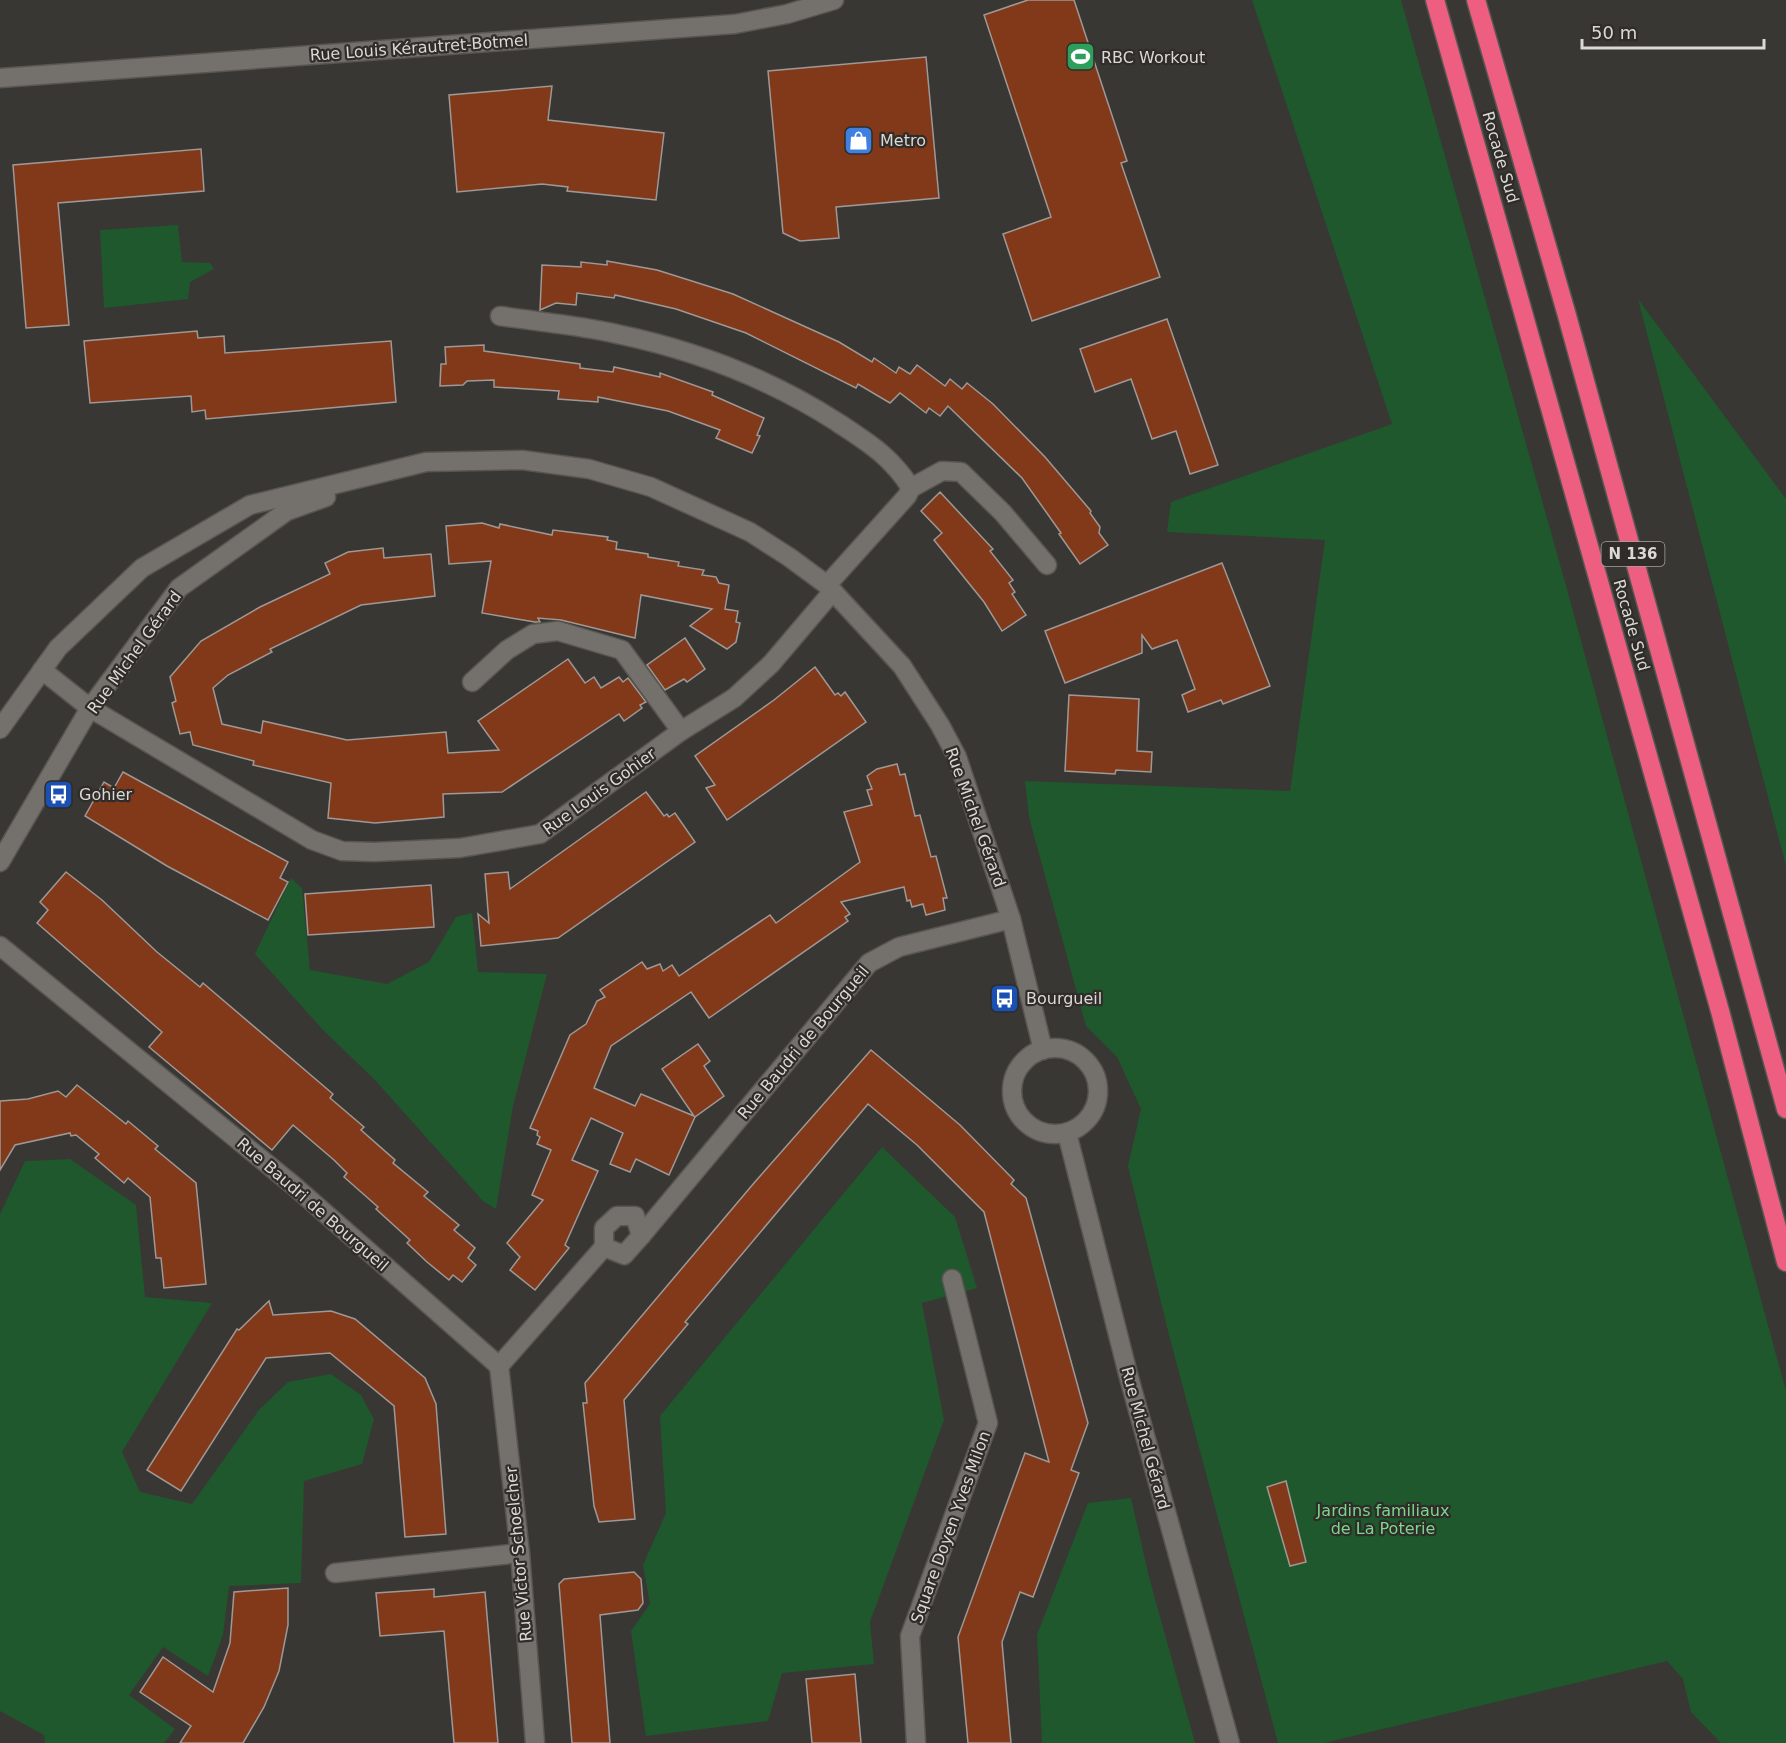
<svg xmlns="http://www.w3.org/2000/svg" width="1786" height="1743" font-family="'DejaVu Sans',sans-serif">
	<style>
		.green { fill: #1e582c }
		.building { fill: #81391a; stroke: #9e9896; stroke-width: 1.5 }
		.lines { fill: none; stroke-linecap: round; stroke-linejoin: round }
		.minor-casing { stroke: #595652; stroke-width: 21 }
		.highway-casing { stroke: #595652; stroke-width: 21 }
		.minor { stroke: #74716c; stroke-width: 18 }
		.highway { stroke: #ed5e80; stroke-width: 18 }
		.labels { text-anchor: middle; stroke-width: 4.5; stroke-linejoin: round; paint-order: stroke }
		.shield { fill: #2f2c29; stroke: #a7a5a2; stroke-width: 1.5 }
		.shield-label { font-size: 15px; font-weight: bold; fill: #dbd9d6 }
		.street-label { font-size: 16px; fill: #dbd9d6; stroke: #2f2c29 }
		.poi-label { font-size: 16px; fill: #dbd9d6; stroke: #2f2c29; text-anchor: start }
		.park-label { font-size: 16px; fill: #7ad78c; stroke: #2f2c29 }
	</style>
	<rect width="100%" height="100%" fill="#393733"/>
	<g class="green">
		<path d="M1252 0H1401L1565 582 1786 1391V1743H1721L1691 1712 1683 1679 1667 1661 1324 1743H1278L1169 1335 1128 1166 1141 1109 1117 1057 1086 1026 1029 817 1025 781 1290 791 1325 540 1167 532 1171 502 1392 424Z"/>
		<path d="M178 225 182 262 210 263 214 269 190 282 188 299 104 308 100 230Z"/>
		<path d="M1638 299 1786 499V866Z"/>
		<path d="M291 878 302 888 310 970 387 984 429 962 456 917 472 913 478 972 547 974 513 1106 496 1209 483 1201 375 1080 322 1029 255 954Z"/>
		<path d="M882 1147 955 1217 977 1288 922 1303 944 1420 870 1622 874 1664 782 1673 768 1721 646 1736 631 1631 650 1604 643 1565 666 1513 660 1416Z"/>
		<path d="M70 1159 136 1205 145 1297 212 1303 122 1452 140 1492 192 1504 259 1410 288 1382 331 1374 361 1395 374 1419 362 1464 304 1481 301 1583 229 1586 223 1635 208 1676 163 1647 129 1695 175 1729 164 1743H45L44 1735 0 1711V1214L25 1161Z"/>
		<path d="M1131 1498 1149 1577 1195 1743H1042L1037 1635 1088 1503Z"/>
	</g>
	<g class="building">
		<path d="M1028 0H1074L1127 161 1121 163 1160 277 1032 321 1003 234 1051 217 984 15Z"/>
		<path d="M926 57 939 198 836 207 839 238 800 241 783 233 768 71Z"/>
		<path d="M552 86 548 120 664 133 656 200 567 191 568 187 542 184 457 192 449 95Z"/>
		<path d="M201 149 204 191 58 203 69 325 26 328 13 165Z"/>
		<path d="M607 261 657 270 733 294 839 342 872 362 874 358 896 373 899 367 910 374 917 365 945 386 950 379 962 389 967 383 993 404 1045 457 1091 511 1090 513 1100 527 1099 533 1108 545 1080 564 1059 534 1061 533 1022 478 948 406 940 416 929 408 926 413 900 393 890 403 858 384 856 388 746 333 676 309 615 295 614 298 577 293 576 305 556 303 540 310 542 265 581 267V262L607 265Z"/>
		<path d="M1167 319 1218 465 1190 474 1176 431 1152 439 1131 379 1095 392 1080 349Z"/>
		<path d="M197 331 198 338 224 336 225 353 391 341 396 402 206 419 205 410 192 412 191 396 90 403 84 341Z"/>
		<path d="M484 345V351L580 364V368L613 372 614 367 660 377V373L713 392 712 395 764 418 757 435 760 436 752 453 716 438 720 430 668 411 598 397V402L558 399 559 391 494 387V380L467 381 463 385 440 386 441 364H446L445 347Z"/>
		<path d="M940 492 993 549 990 551 1013 580 1009 583 1015 592 1012 594 1026 615 1002 631 984 602 934 540 942 533 921 511Z"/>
		<path d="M482 523 499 528 500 524 552 535 553 530 608 537 607 540 617 542 616 549 648 554V557L679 562 678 566 704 570 702 575 716 577 719 583 729 585 725 609 738 611 736 622 740 623 736 642 727 649 690 626 712 609 641 595 635 638 561 620 538 618 540 622H535L482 613 491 561 449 564 446 526Z"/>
		<path d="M383 548 384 558 431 554 435 596 361 605 270 649 272 652 228 675 213 688 222 724 261 733 263 721 347 740 446 732 448 753 499 750 478 721 568 659 585 683 594 677 601 688 619 677 623 682 628 678 646 702 640 705 642 708 624 721 619 714 502 792 443 794 444 817 375 823 328 818 331 783 253 765 254 761 193 745 190 732 180 734 172 703 176 701 170 677 201 641 260 607 330 574 325 563 348 552Z"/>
		<path d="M1222 563 1270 686 1223 704 1221 700 1188 712 1182 695 1195 689 1177 640 1152 649 1142 635V653L1065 683 1045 631Z"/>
		<path d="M685 638 705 669 687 682 684 679 665 690 647 665Z"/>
		<path d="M815 667 835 695 838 693 841 696 845 692 866 722 727 820 706 788 715 785 695 756 774 700Z"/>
		<path d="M1069 695 1139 699 1137 751 1152 752 1151 772 1116 770 1115 774 1065 771Z"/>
		<path d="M897 764 900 775 905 774 915 816 920 815 931 857 936 856 947 898H943L945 910 926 915 923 904 912 907 910 900 907 901 904 887 841 902 850 914 845 917 848 921 709 1018 691 992 611 1046 594 1088 635 1106 641 1094 694 1116 662 1069 698 1044 710 1061 704 1066 724 1096 695 1117 669 1175 636 1159 630 1172 610 1164 623 1133 591 1118 572 1160 598 1171 565 1245 569 1248 535 1290 510 1270 520 1257 507 1243 543 1200 532 1195 551 1150 537 1144 540 1137 537 1135 538 1131 530 1128 570 1035 586 1024 597 1001 605 997 600 990 642 962 647 969 660 964 663 971 672 965 679 976 770 915 776 923 860 862 844 812 872 805 867 790 872 789 867 776 877 769Z"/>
		<path d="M123 772 288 862 280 878 288 882 268 920 167 866 85 816 104 782 114 788Z"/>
		<path d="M646 792 664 816 667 814 669 817 675 813 695 842 558 938 481 946 478 914 489 923 485 874 508 872 510 889Z"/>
		<path d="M66 872 102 900 157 952 200 987 203 983 333 1094 330 1098 364 1127 361 1130 395 1160 393 1163 428 1192 424 1196 459 1225 454 1230 475 1248 468 1258 476 1265 462 1282 453 1275 449 1280 427 1262 407 1243 410 1240 376 1209 378 1207 344 1177 347 1173 334 1160 293 1125 272 1150 149 1047 162 1032 37 923 48 910 40 902Z"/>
		<path d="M431 885 434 927 308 935 305 894Z"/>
		<path d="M871 1050 960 1125 1014 1180 1011 1184 1026 1198 1088 1423 1071 1470 1079 1473 1033 1597 1020 1592 1002 1642 1011 1743H968L958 1637 1025 1453 1049 1462 984 1212 917 1145 868 1104 685 1322 688 1324 624 1400 635 1519 599 1522 594 1506 583 1403H587L585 1383 754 1183Z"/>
		<path d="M77 1085 126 1124 128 1121 158 1146 155 1149 196 1183 206 1284 164 1288 161 1258H156L150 1197 128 1178 124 1183 95 1158 99 1154 76 1135 71 1136 70 1133 15 1145 0 1170V1101L28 1099 58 1091 66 1097Z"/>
		<path d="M269 1301 273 1315 331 1311 355 1319 425 1378 436 1404 446 1534 405 1537 394 1406 330 1353 266 1358 181 1491 147 1470 237 1329 239 1330Z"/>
		<path d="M1286 1481 1306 1562 1290 1566 1267 1487Z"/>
		<path d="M634 1572 641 1579 643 1603 638 1610 600 1615 610 1743H572L559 1584 564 1579Z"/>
		<path d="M288 1588V1625L279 1671 264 1707 243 1743H180L191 1726 140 1692 163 1657 213 1692 230 1643 234 1592Z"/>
		<path d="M434 1589V1597L485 1592 498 1743H454L444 1631 380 1636 376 1593Z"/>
		<path d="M855 1674 861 1743H812L806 1679Z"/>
	</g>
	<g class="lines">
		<defs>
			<g id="minor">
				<path d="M0 78 735 24 787 14 834 0"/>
				<path d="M500 316C539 322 579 325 617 334 694 350 770 379 837 422 868 443 890 455 911 488L907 496 827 585"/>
				<path d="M911 488 942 471 961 472 1003 513 1047 565"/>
				<path d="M42 670 90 708 312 840 342 851 374 852 460 848 540 834 681 731 734 698 771 664 833 591"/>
				<path d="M472 682 507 650 533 634 558 631 622 650 681 731"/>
				<path d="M0 729 58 648 142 568 250 505 426 462 522 460 589 469 651 487 750 532 789 557 827 585 902 666 940 725 957 757 1011 919 1043 1050"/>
				<path d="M0 862 90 708 179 588 287 511 326 497"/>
				<path d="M0 946 293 1185 499 1366 604 1247"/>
				<circle cx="1055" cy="1091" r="43"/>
				<path d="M1067 1133 1128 1374 1230 1743"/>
				<path d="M617 1216H635L641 1236 624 1255 604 1247V1228Z"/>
				<path d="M641 1236 869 963 899 947 1011 919"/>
				<path d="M499 1366 520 1553 535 1743"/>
				<path d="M335 1573 520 1553"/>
				<path d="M916 1743 910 1636 988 1423 952 1279"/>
			</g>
			<g id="highway">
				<path d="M1435 0 1720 1011 1786 1262"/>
				<path d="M1476 0 1566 312 1786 1109"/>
			</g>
		</defs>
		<use href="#minor" class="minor-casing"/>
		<use href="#highway" class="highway-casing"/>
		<use href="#minor" class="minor"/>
		<use href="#highway" class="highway"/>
	</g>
	<defs>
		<symbol id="stadium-square" viewBox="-11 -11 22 22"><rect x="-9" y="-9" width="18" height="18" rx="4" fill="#2e9e5b" stroke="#2f2c29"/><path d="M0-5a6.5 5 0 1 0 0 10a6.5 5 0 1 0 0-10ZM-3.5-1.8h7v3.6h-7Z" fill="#fff"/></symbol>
		<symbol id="shop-square" viewBox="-11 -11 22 22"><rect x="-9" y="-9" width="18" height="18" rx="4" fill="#3f7fe0" stroke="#2f2c29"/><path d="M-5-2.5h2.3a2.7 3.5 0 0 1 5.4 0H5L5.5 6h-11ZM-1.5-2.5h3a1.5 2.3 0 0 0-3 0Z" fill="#fff"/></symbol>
		<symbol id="bus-square" viewBox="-11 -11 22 22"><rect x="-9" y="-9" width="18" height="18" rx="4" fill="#1a4fb4" stroke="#2f2c29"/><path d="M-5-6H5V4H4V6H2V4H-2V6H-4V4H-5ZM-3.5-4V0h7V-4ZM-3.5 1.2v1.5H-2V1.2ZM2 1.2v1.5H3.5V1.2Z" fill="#fff"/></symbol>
	</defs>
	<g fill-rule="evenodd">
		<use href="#stadium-square" x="1064" y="40" width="33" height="33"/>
		<use href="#shop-square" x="842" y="124" width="33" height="33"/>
		<use href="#bus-square" x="42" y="778" width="33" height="33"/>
		<use href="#bus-square" x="988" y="982" width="33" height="33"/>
	</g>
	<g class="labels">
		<rect class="shield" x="1601.5" y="542" width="63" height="24" rx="4.5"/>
		<g class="shield-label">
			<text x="1633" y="559">N 136</text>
		</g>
		<g class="street-label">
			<text transform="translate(419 47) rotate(-4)" y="6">Rue Louis Kérautret-Botmel</text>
			<text transform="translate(1501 157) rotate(74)" y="6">Rocade Sud</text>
			<text transform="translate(1632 625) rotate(74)" y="6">Rocade Sud</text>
			<text transform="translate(134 652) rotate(-54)" y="6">Rue Michel Gérard</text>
			<text transform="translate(599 791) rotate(-36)" y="6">Rue Louis Gohier</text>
			<text transform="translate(976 817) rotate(70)" y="6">Rue Michel Gérard</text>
			<text transform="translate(803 1042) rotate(-50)" y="6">Rue Baudri de Bourgueil</text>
			<text transform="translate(313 1204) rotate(41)" y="6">Rue Baudri de Bourgueil</text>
			<text transform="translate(1146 1438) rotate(75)" y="6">Rue Michel Gérard</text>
			<text transform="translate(950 1527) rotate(-70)" y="6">Square Doyen Yves Milon</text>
			<text transform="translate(518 1554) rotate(-95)" y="6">Rue Victor Schoelcher</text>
		</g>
		<g class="poi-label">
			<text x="1101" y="63">RBC Workout</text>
			<text x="880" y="146">Metro</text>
			<text x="79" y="800">Gohier</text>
			<text x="1026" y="1004">Bourgueil</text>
		</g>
		<g class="park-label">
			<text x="1383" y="1516">Jardins familiaux<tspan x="1383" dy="18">de La Poterie</tspan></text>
		</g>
	</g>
	<path d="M1582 39v9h182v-9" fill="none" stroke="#dbd9d6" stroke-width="3"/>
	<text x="1591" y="39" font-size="18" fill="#dbd9d6" stroke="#2f2c29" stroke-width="4.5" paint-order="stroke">50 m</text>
</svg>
